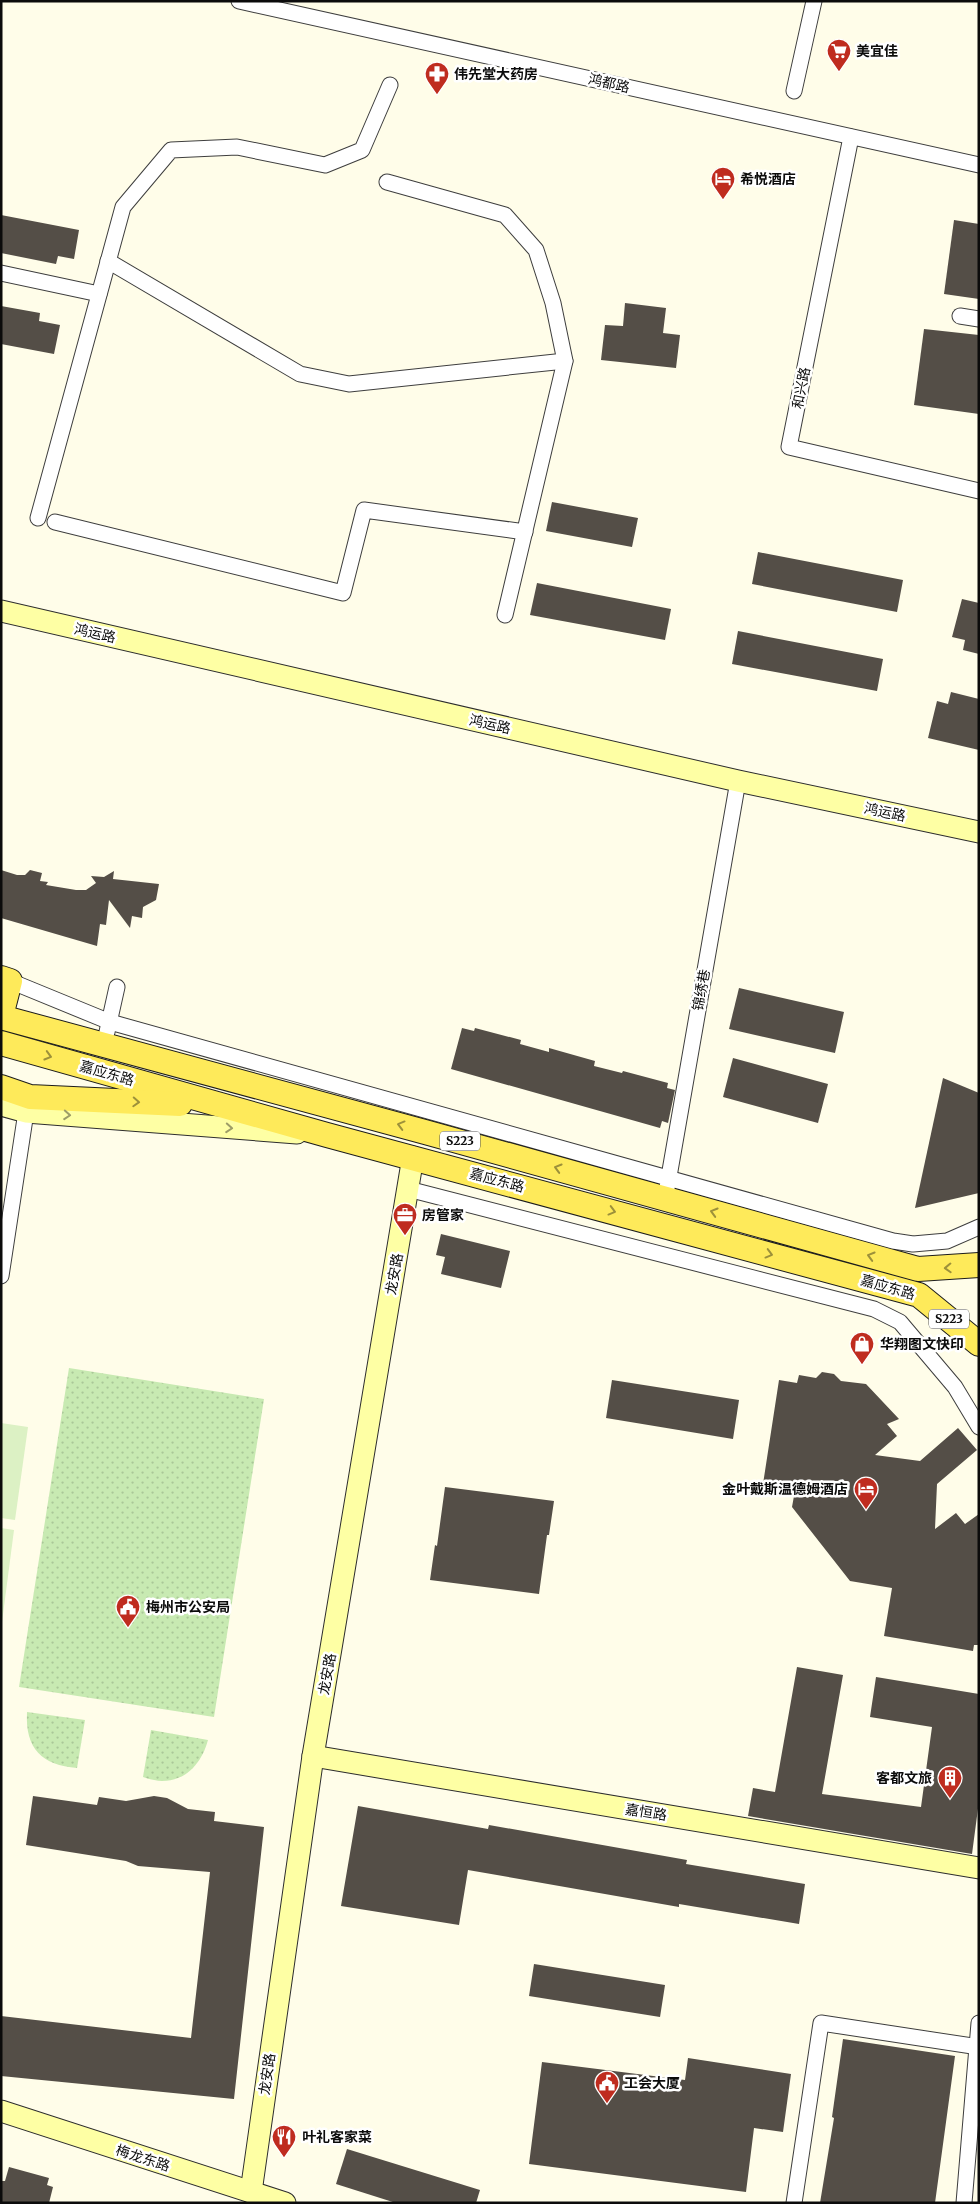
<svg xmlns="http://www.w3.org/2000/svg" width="980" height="2204" font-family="Merriweather,'Noto Sans SC',serif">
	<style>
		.grass { fill: url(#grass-dots) }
		.pitch { fill: #dcf1c4 }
		.building { fill: #544e47 }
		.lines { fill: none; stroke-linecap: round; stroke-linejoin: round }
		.street-casing { stroke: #3e3e3e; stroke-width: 17 }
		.secondary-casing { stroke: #2d2d2d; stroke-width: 23 }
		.primary-casing { stroke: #1c1c1c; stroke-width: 26 }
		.street { stroke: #fff; stroke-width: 15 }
		.secondary { stroke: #feffa4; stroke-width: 21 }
		.primary { stroke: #feea5a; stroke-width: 24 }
		.oneway { stroke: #9d913a }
		.oneway2 { stroke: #9d9d67 }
		.labels { text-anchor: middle; stroke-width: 5; stroke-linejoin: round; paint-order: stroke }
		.shield { fill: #fff; stroke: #545454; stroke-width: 1 }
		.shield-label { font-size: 12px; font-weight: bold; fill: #0b0b0b }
		.poi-label { font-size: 14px; font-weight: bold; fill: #0b0b0b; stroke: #fff; text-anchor: start }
		.street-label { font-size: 14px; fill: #0b0b0b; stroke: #fff }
	</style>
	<defs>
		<pattern id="grass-dots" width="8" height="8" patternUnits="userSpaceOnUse" patternTransform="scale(1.25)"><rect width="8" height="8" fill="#c8eab2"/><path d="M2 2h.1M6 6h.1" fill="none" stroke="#aac798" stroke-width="1.8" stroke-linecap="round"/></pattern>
	</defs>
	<rect width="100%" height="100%" fill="#fffde9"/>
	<g class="grass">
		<path d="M69 1368 264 1399 214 1717 19 1687Z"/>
		<path d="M27 1712 85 1720 77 1768C42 1765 25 1749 27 1712Z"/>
		<path d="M151 1730 208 1740C202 1762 187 1781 162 1781 156 1781 149 1779 143 1777Z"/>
	</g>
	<g class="pitch">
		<path d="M1 1423 28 1427 15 1520 1 1518Z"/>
		<path d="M1 1528 14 1530 2 1622H1Z"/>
	</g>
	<g class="building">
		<path d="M1 215 79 230 74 259 58 256 56 264 1 253Z"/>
		<path d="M954 220 979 224V299L944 294Z"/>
		<path d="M625 303 666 308 663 333 680 335 676 368 601 360 605 325 623 326Z"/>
		<path d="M1 306 40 313 39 321 60 325 54 354 1 344Z"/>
		<path d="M924 329 979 335V414L914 405Z"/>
		<path d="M552 502 638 518 632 547 546 531Z"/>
		<path d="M758 552 903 580 897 612 752 584Z"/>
		<path d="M537 583 671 609 665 640 530 615Z"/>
		<path d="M962 599 979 603V654L963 650 965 640 952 637Z"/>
		<path d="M738 631 883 659 877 691 732 664Z"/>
		<path d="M951 692 979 699V750L928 738 937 701 948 704Z"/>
		<path d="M1 870 17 875H25L30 870 42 873 40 881 48 882 46 885 76 890H86L96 883 91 876 104 877 114 871 113 879 159 884 156 900 143 907 142 918 132 916 130 928 109 900 106 925 100 924 97 946 1 918Z"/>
		<path d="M739 988 844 1012 835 1053 729 1029Z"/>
		<path d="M462 1028 474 1031 475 1028 521 1040 520 1044 549 1052V1048L595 1061 594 1066 622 1073 623 1071 668 1083 667 1088 675 1090 668 1123 662 1121 660 1128 451 1069Z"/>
		<path d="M733 1058 828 1084 818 1123 723 1097Z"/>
		<path d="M943 1078 979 1093V1193L915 1208Z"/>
		<path d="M441 1234 510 1251 501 1288 441 1274 445 1257 436 1255Z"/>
		<path d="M822 1372 834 1374 841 1381 866 1384 899 1419 887 1424 897 1436 875 1455 920 1461 958 1428 977 1450 937 1484 935 1529 956 1513 965 1524 979 1514V1645H974L973 1651 884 1636 892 1588 850 1581 792 1507 794 1496 768 1491 763 1484 779 1380 797 1383 799 1375 816 1378Z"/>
		<path d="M612 1380 739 1400 733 1439 606 1418Z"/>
		<path d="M445 1487 554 1501 549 1535H547L539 1594 430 1580 435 1545 437 1546Z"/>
		<path d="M797 1667 843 1675 822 1794 921 1807 932 1727 870 1717 876 1677 979 1694V1801L972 1854 748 1816 753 1788 775 1792Z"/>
		<path d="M33 1796 97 1805 99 1797 126 1801 154 1796 167 1798 188 1809 215 1812 214 1821 264 1827 234 2099 1 2076V2016L191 2038 210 1872 138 1866 126 1861 26 1845Z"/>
		<path d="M358 1806 488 1829 489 1825 687 1860 686 1864 805 1884 799 1924 679 1904V1907L468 1870 459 1925 341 1906Z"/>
		<path d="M534 1964 665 1985 660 2017 529 1996Z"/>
		<path d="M843 2039 955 2056 935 2203H820L834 2118 832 2117Z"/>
		<path d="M688 2058 791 2074 783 2132 754 2128 746 2192 529 2164 542 2062 685 2080Z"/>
		<path d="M347 2149 480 2190 476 2203H396L336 2184Z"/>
		<path d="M9 2167 49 2178 47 2185 53 2187 49 2203H1V2181H5Z"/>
	</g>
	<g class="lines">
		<defs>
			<g id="street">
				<path d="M239 1 979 165"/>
				<path d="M794 91 814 1"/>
				<path d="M851 137 789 447 979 491"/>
				<path d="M387 182 505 215 536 250 553 303 565 361 505 615"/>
				<path d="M108 261 300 374 349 384 565 361"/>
				<path d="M1 273 99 294"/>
				<path d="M960 316 979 319"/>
				<path d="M38 518 123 207 171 150 237 147 325 165 362 150 390 85"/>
				<path d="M55 522 343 593 364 510 525 532"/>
				<path d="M10 981 110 1022 893 1241 913 1244 947 1241 979 1227"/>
				<path d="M107 1032 117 987"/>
				<path d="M667 1188 738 781"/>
				<path d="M408 1189 874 1309 900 1322 955 1387 979 1427"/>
				<path d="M1 1276 26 1112"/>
				<path d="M794 2203 821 2023 979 2047"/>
				<path d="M964 2203 979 2023"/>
			</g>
			<g id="secondary">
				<path d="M1 611 738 781 979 832"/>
				<path d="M1 1105 26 1112 297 1133"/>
				<path d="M313 1756 979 1868"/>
				<path d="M1 2111 285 2203"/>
				<path d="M251 2192 313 1756 413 1157"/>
			</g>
			<g id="primary">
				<path d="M1 978 10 981 1 1016"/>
				<path d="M1 1017 425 1132 918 1269 979 1265"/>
				<path d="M1 1043 327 1135 919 1295 979 1344"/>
				<path d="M1 1087 30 1097 180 1104"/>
			</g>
		</defs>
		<use href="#street" class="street-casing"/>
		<use href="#secondary" class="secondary-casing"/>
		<use href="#primary" class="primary-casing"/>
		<use href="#street" class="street"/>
		<use href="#secondary" class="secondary"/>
		<use href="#primary" class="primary"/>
	</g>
	<defs><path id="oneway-chevron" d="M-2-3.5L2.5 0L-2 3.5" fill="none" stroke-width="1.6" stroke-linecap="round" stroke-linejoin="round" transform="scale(1.25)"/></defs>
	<g class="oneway">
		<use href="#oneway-chevron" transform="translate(48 1056) rotate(16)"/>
		<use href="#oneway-chevron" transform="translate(136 1102) rotate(3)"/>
		<use href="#oneway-chevron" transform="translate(401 1125) rotate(-165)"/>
		<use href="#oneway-chevron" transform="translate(558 1168) rotate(-164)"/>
		<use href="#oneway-chevron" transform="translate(612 1211) rotate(15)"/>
		<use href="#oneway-chevron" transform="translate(714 1212) rotate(-164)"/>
		<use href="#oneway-chevron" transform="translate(769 1254) rotate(15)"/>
		<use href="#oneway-chevron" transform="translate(871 1256) rotate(-164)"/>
		<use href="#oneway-chevron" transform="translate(948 1268) rotate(178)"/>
	</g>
	<g class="oneway2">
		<use href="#oneway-chevron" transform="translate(67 1115) rotate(4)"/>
		<use href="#oneway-chevron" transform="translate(229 1128) rotate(4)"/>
	</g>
	<defs>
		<symbol id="supermarket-pin" viewBox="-11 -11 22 30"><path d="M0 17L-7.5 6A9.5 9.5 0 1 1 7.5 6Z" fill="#bf2c1f" stroke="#fff"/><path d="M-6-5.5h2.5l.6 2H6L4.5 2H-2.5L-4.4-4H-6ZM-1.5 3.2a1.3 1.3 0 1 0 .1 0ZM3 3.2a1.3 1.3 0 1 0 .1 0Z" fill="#fff"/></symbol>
		<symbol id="pharmacy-pin" viewBox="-11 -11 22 30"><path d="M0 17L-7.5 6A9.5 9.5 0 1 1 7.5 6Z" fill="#bf2c1f" stroke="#fff"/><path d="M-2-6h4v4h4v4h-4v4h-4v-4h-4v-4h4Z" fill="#fff"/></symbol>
		<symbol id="hotel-pin" viewBox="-11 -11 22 30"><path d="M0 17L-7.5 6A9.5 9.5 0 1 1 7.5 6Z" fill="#bf2c1f" stroke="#fff"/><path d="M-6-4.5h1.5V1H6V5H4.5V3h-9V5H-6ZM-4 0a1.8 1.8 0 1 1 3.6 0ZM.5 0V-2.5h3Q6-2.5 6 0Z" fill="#fff"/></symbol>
		<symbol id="office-pin" viewBox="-11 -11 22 30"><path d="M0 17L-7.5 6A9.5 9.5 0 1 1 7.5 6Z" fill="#bf2c1f" stroke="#fff"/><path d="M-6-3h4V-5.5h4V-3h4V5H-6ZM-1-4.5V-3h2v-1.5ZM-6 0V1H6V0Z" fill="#fff"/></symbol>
		<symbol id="shop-pin" viewBox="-11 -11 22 30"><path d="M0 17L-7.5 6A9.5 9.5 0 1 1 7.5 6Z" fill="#bf2c1f" stroke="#fff"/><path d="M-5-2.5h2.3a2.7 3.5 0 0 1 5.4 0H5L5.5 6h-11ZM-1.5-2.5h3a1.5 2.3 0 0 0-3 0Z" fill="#fff"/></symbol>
		<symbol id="civic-pin" viewBox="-11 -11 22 30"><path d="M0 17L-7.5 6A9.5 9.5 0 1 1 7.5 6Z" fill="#bf2c1f" stroke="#fff"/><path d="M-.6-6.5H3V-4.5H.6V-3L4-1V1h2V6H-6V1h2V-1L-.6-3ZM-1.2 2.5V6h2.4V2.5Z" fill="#fff"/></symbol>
		<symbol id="building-pin" viewBox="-11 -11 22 30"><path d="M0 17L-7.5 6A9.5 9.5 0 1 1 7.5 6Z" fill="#bf2c1f" stroke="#fff"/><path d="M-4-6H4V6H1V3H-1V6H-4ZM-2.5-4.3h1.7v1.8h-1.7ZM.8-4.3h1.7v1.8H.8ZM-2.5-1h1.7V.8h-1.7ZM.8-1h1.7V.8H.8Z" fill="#fff"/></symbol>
		<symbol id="restaurant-pin" viewBox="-11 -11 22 30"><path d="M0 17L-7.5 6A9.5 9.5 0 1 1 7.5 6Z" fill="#bf2c1f" stroke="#fff"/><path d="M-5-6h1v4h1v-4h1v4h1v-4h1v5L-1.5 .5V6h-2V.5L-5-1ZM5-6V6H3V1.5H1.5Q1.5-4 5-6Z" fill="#fff"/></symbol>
	</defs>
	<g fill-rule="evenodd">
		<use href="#supermarket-pin" x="825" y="37" width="28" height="38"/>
		<use href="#pharmacy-pin" x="423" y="60" width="28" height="38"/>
		<use href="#hotel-pin" x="709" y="165" width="28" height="38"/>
		<use href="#office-pin" x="391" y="1201" width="28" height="38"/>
		<use href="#shop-pin" x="848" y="1330" width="28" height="38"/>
		<use href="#hotel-pin" x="852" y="1475" width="28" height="38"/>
		<use href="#civic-pin" x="114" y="1593" width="28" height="38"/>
		<use href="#building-pin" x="936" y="1764" width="28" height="38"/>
		<use href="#civic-pin" x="593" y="2069" width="28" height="38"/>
		<use href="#restaurant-pin" x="270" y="2123" width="28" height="38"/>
	</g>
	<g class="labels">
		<g class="shield">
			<rect x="440" y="1131.5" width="40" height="19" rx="4"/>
			<rect x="929" y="1309.5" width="40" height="19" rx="4"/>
		</g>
		<g class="shield-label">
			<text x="460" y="1145">S223</text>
			<text x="949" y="1323">S223</text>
		</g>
		<g class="poi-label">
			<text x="856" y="56">美宜佳</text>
			<text x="454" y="79">伟先堂大药房</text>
			<text x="740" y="184">希悦酒店</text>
			<text x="422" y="1220">房管家</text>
			<text x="880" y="1349">华翔图文快印</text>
			<text x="848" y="1494" text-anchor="end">金叶戴斯温德姆酒店</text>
			<text x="146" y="1612">梅州市公安局</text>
			<text x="932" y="1783" text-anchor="end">客都文旅</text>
			<text x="624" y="2088">工会大厦</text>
			<text x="302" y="2142">叶礼客家菜</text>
		</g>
		<g class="street-label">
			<text transform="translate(609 83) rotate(13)" y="5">鸿都路</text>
			<text transform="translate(801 388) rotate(-79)" y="5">和兴路</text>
			<text transform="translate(95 633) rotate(13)" y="5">鸿运路</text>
			<text transform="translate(490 724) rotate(13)" y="5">鸿运路</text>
			<text transform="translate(885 812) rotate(12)" y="5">鸿运路</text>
			<text transform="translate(701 990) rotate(-80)" y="5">锦绣巷</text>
			<text transform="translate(107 1073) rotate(16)" y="5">嘉应东路</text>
			<text transform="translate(497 1180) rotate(15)" y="5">嘉应东路</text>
			<text transform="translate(394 1274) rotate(-80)" y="5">龙安路</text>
			<text transform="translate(888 1287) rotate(16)" y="5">嘉应东路</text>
			<text transform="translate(327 1674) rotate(-80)" y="5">龙安路</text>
			<text transform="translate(646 1812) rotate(9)" y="5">嘉恒路</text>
			<text transform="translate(267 2074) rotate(-82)" y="5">龙安路</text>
			<text transform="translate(143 2158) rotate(18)" y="5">梅龙东路</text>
		</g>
	</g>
	<rect width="980" height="2204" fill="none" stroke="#0b0b0b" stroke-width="5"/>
</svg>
